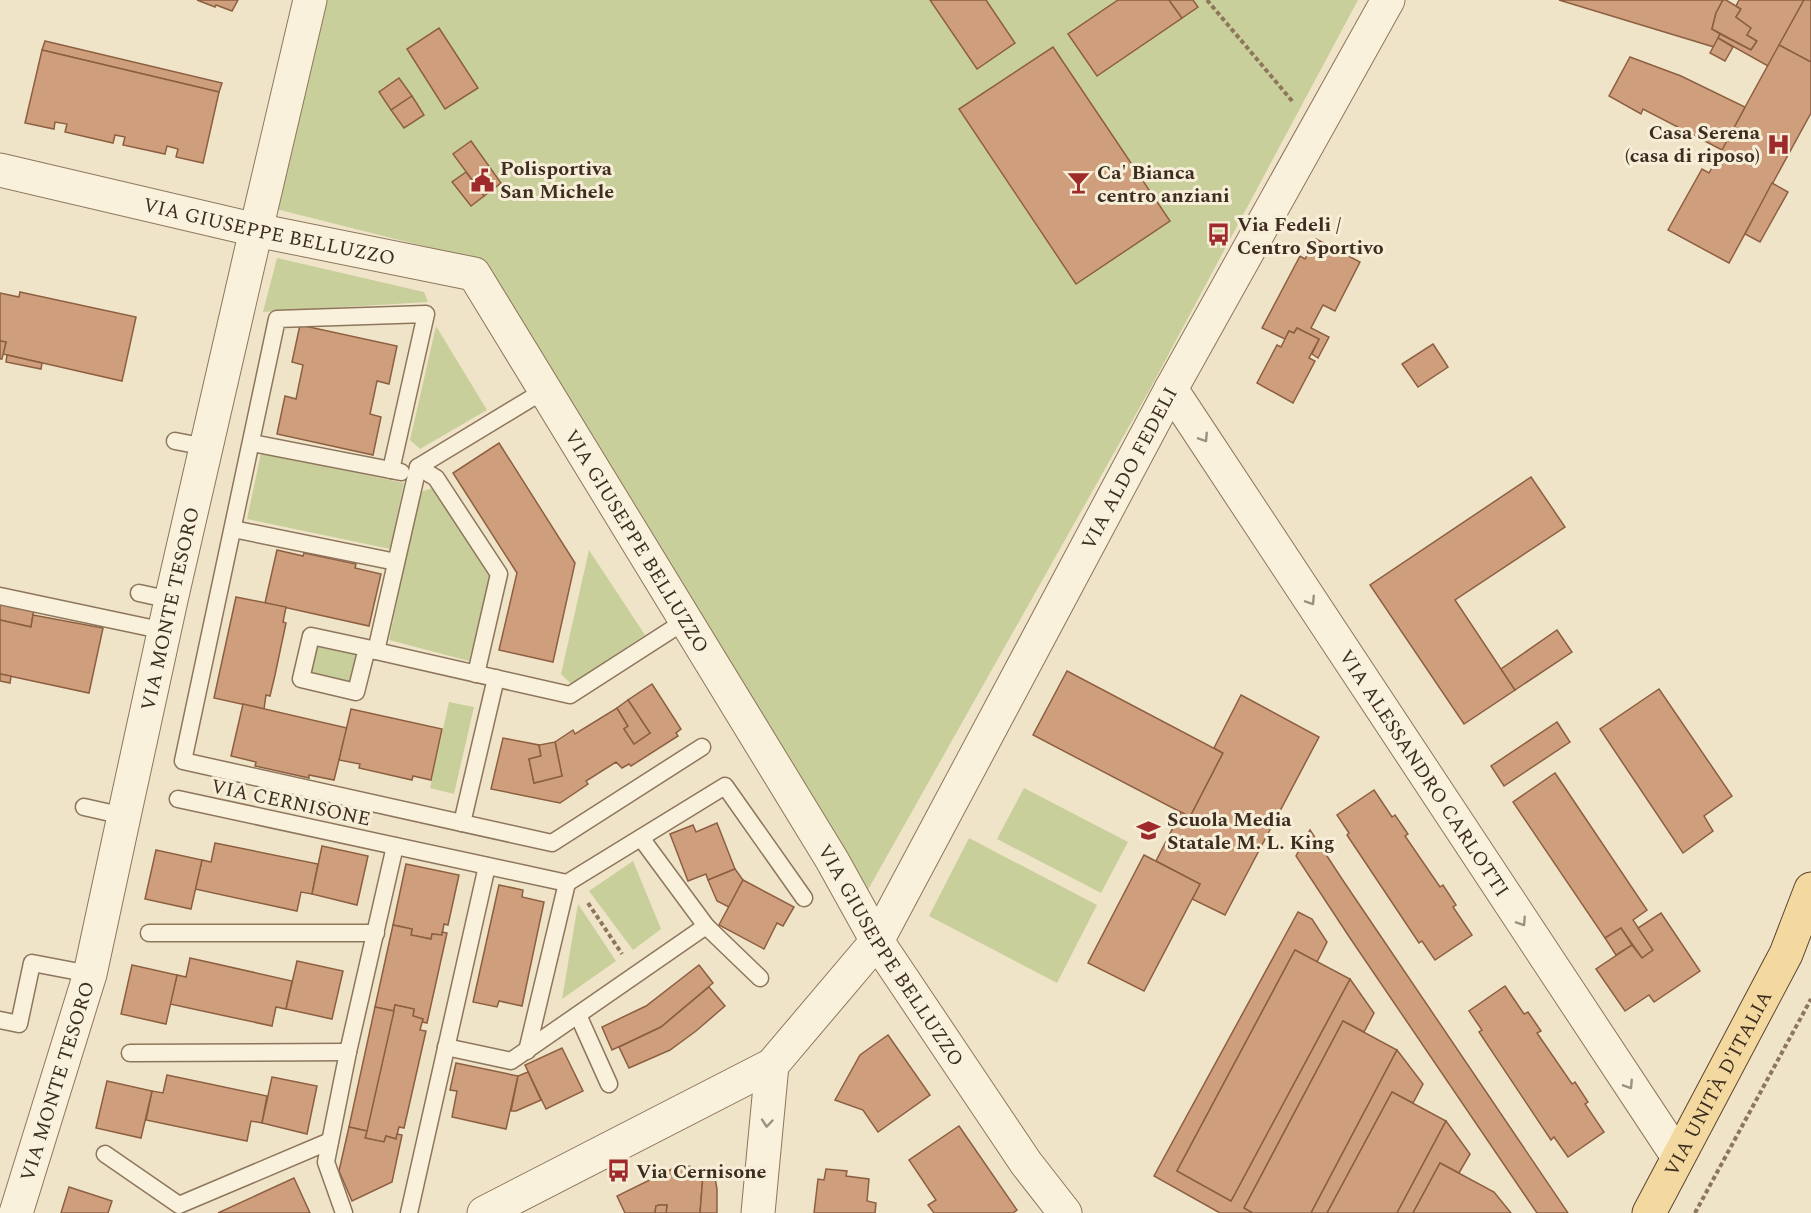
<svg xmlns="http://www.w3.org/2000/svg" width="1811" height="1213" font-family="Spectral,serif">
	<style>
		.green { fill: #c9cf9b }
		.building { fill: #cf9f7d; stroke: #8d5f41; stroke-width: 1.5 }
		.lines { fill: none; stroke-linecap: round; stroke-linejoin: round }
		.lane-casing { stroke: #8d765c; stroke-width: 19 }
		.street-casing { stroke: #8d765c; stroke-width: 35 }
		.primary-casing { stroke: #5b4430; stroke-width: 35 }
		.path { stroke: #8d765c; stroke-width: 4; stroke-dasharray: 4.5 3; stroke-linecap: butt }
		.lane { stroke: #faf1dc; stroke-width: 16 }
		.street { stroke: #faf1dc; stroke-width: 33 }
		.primary { stroke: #f3d9a0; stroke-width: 33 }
		.oneway { stroke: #9c907e }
		.labels { text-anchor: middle; stroke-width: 6; stroke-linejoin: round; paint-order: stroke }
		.poi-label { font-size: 20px; font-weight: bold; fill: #3d2e20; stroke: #f7eed8; text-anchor: start }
		.street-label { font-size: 20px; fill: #3d2e20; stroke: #f7eed8 }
	</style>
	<rect width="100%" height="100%" fill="#f0e4c8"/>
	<g class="green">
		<path d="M321 0H1358L1150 389 856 911 460 261 423 246 276 209Z"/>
		<path d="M277 258 424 292 428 302 263 312Z"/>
		<path d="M436 326 487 410 420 449 410 440Z"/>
		<path d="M261 453 404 483 390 549 247 519Z"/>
		<path d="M433 488 490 575 469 661 389 640 420 492Z"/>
		<path d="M589 550 645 635 571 684 561 674Z"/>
		<path d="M314 640 362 651 353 688 305 677Z"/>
		<path d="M449 702 474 707 454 794 430 788Z"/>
		<path d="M1024 788 1128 842 1101 893 997 839Z"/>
		<path d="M969 838 1097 905 1057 983 929 916Z"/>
		<path d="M633 861 661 929 633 950 589 891Z"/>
		<path d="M578 904 616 961 562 999Z"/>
	</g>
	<g class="building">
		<path d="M197 0H238L232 11 216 5 215 7Z"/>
		<path d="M930 0H986L1015 43 977 69Z"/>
		<path d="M1118 0H1169L1182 18 1097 76 1068 34Z"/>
		<path d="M1169 0H1193L1198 7 1182 18Z"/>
		<path d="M1559 0H1723L1716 13 1712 29 1720 34 1714 47Z"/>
		<path d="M1723 0H1726L1741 9 1736 17 1751 28 1747 35 1757 41 1751 50 1712 29 1716 13Z"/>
		<path d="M1739 0H1804L1768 66 1718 38 1720 34 1751 50 1757 41 1747 35 1751 28 1736 17 1741 9 1736 6Z"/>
		<path d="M1804 0H1811V62L1779 45Z"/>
		<path d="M439 28 478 88 445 109 407 49Z"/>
		<path d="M1718 38 1733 47 1725 61 1710 53Z"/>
		<path d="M45 41 222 83 219 92 42 50Z"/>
		<path d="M1779 45 1811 62V113L1729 263 1668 230 1702 169 1709 173Z"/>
		<path d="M1053 47 1170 221 1076 284 959 109Z"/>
		<path d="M42 50 219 92 203 163 176 157 178 149 167 146 165 154 123 145 125 137 115 135 113 143 65 132 67 124 55 122 54 129 25 123Z"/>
		<path d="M1630 57 1681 76 1745 107 1722 150 1643 109 1641 114 1609 96Z"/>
		<path d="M399 78 412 96 391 110 379 92Z"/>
		<path d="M412 96 424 115 404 128 391 110Z"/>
		<path d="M471 141 501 183 484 196 453 154Z"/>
		<path d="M466 172 484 196 471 206 452 182Z"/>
		<path d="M1772 183 1788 192 1760 242 1745 234Z"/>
		<path d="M1316 239 1360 262 1335 311 1323 305 1311 328 1329 337 1318 358 1312 354 1319 339 1297 328 1294 333 1289 331 1285 339 1262 328 1300 256 1305 259Z"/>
		<path d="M20 292 136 317 122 381 3 354 6 342 0 341V293L19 297Z"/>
		<path d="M300 325 397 346 389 384 377 381 370 414 381 417 373 455 277 434 285 396 296 399 303 365 292 362Z"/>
		<path d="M1297 328 1319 339 1309 358 1315 361 1293 403 1257 383 1277 345 1281 347 1289 331 1294 333Z"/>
		<path d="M0 341 6 342 2 359H0Z"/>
		<path d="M1433 344 1448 367 1418 387 1402 364Z"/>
		<path d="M7 355 42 363 41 369 6 362Z"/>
		<path d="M499 443 575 563 553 662 499 650 517 573 453 473Z"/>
		<path d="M1531 477 1565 527 1455 600 1515 690 1464 724 1370 585Z"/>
		<path d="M277 550 303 556 304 553 356 564 355 568 381 574 369 626 265 603Z"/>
		<path d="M236 597 286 607 283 622 286 623 275 675 270 696 266 695 264 709 214 698Z"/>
		<path d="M0 602 34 609 31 627 0 620Z"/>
		<path d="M33 615 103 628 89 693 0 674V620L31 627Z"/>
		<path d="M1557 630 1572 652 1515 690 1501 669Z"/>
		<path d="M1067 671 1223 753 1190 817 1033 735Z"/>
		<path d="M0 674 11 676 10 683 0 681Z"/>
		<path d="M652 684 681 729 676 733 678 736 631 766 629 764 622 768 616 762 586 781 588 784 560 803 491 789 503 738 539 745 541 756 529 759 534 783 562 776 555 742 573 730 575 734 617 708 628 726 624 729 634 744 650 733 628 700Z"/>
		<path d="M1659 689 1732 796 1704 816 1713 831 1683 853 1600 729Z"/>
		<path d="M1241 695 1319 737 1225 915 1192 899 1200 884 1156 861 1181 812 1190 817 1223 753 1214 748Z"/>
		<path d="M628 700 650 733 634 744 624 729 628 726 617 708Z"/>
		<path d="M243 704 347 728 334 780 309 775V778L255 766 256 762 231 756Z"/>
		<path d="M351 709 442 729 431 780 413 776 412 780 359 768 360 764 339 760Z"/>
		<path d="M1557 722 1570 742 1504 786 1491 766Z"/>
		<path d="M555 742 562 776 534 783 529 759 541 756 539 745Z"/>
		<path d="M1555 773 1647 910 1633 920 1653 950 1642 958 1621 928 1605 938 1513 802Z"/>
		<path d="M1374 790 1392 817 1395 815 1408 834 1405 836 1440 887 1443 885 1456 905 1453 907 1472 935 1435 960 1422 941 1419 943 1347 835 1349 833 1337 815Z"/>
		<path d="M717 823 735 869 708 880 706 874 688 881 670 834 693 825 696 832Z"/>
		<path d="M1310 830 1342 879 1568 1213H1537L1350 938 1296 856Z"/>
		<path d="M215 843 318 864 312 894 301 892 297 911 195 889 202 860 211 862Z"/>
		<path d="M322 846 368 856 357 905 312 894Z"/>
		<path d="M156 850 202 860 191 909 145 899Z"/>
		<path d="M1144 855 1200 884 1144 991 1088 963Z"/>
		<path d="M406 864 459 875 448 925 444 924 442 935 432 934 431 939 411 935 412 929 393 925Z"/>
		<path d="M735 869 743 880 729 907 717 901 708 880Z"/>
		<path d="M743 880 794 907 783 926 777 923 764 949 719 925Z"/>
		<path d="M499 885 523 890 522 897 544 902 522 1006 499 1001 497 1007 473 1002Z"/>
		<path d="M1298 912 1312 919 1327 942 1317 962 1295 950 1177 1171 1231 1201 1350 979 1374 1013 1364 1032 1343 1021 1244 1208 1253 1213H1220L1154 1176Z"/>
		<path d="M1661 913 1700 971 1654 1002 1649 995 1625 1011 1596 969 1632 945 1642 958 1653 950 1638 928Z"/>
		<path d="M393 925 412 929 411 935 431 939 432 934 442 935V932L447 933 427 1023 422 1022 423 1019 413 1016 414 1009 395 1005 394 1011 375 1007Z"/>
		<path d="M1621 928 1632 945 1616 955 1605 938Z"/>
		<path d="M1295 950 1350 979 1231 1201 1177 1171Z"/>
		<path d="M190 958 292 981 286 1009 276 1007 272 1026 170 1004 177 975 186 977Z"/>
		<path d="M297 961 343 971 332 1019 286 1009Z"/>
		<path d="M132 965 177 975 166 1024 121 1014Z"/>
		<path d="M699 965 713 983 661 1027 612 1050 602 1027 646 1006Z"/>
		<path d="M1505 986 1524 1014 1528 1012 1541 1031 1537 1033 1572 1084 1575 1082 1588 1102 1585 1104 1604 1132 1568 1157 1554 1137 1551 1140 1479 1032 1482 1030 1469 1011Z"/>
		<path d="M709 987 725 1006 696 1031 670 1050 629 1068 619 1047 661 1027Z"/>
		<path d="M395 1005 414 1009 413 1016 423 1019 420 1030 426 1031 404 1128 399 1127 396 1139 386 1136 384 1142 365 1138Z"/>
		<path d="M375 1007 394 1011 367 1131 349 1127Z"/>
		<path d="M1343 1021 1397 1050 1311 1213H1253L1244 1208Z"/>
		<path d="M888 1035 930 1095 878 1132 863 1110 835 1100 860 1055Z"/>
		<path d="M562 1048 583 1091 546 1109 525 1065Z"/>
		<path d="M1397 1050 1423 1084 1413 1103 1392 1092 1327 1213H1311Z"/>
		<path d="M456 1063 518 1076 506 1129 452 1117 457 1091 450 1090Z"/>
		<path d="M528 1072 541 1100 516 1111H511L518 1076Z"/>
		<path d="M167 1075 267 1096 262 1123 251 1121 247 1141 146 1120 152 1091 163 1093Z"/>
		<path d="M272 1077 317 1086 307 1134 262 1123Z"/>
		<path d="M107 1081 152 1091 141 1138 96 1128Z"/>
		<path d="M1392 1092 1446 1121 1397 1213H1327Z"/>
		<path d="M1446 1121 1470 1154 1459 1173 1440 1163 1413 1213H1397Z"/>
		<path d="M959 1126 1017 1210 1013 1213H934L928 1205 936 1200 909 1160Z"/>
		<path d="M349 1127 367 1131 365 1138 384 1142 386 1136 396 1139 397 1134 402 1135 392 1182 352 1201 339 1171Z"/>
		<path d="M1440 1163 1494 1192 1511 1213H1413Z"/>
		<path d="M688 1166 697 1168 703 1175 700 1213H666L667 1205H659L656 1206 655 1213H625L617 1196 674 1168Z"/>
		<path d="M697 1168 708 1170 715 1178 717 1189V1213H700L703 1175Z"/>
		<path d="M826 1169 847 1171 846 1176 869 1179 867 1201 876 1203 875 1213H814L818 1179 824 1180Z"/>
		<path d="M294 1178 310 1213H218Z"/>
		<path d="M69 1187 112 1201 108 1213H61Z"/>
		<path d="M659 1205H667L666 1213H655L656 1206Z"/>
	</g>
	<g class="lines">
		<defs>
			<g id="lane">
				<path d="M175 441 206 447"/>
				<path d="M252 443 401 472"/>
				<path d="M418 467 436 478 499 574 476 674"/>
				<path d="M391 470 426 314 277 319 183 761 552 843 702 747"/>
				<path d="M233 529 396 562"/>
				<path d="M139 593 171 600"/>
				<path d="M0 596 165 631"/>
				<path d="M367 648 356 692 301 679 311 636 367 648 376 651 570 695 685 621"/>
				<path d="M376 651 418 467 545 390"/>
				<path d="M178 799 567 883 725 786 804 898"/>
				<path d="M84 807 124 816"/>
				<path d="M462 823 496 678"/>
				<path d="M641 838 706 926 760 978"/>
				<path d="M149 933H376"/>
				<path d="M578 1015 609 1084"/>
				<path d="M0 1020 19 1024 32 963 90 974"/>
				<path d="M446 1047 511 1061 706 926"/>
				<path d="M527 1051 567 883"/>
				<path d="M130 1053 348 1052"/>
				<path d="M105 1154 179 1205 330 1141"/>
				<path d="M344 1213 326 1162 348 1052 395 846"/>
				<path d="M409 1213 487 866"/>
			</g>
			<g id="street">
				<path id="s1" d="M0 170 256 230 474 274 832 860 877 941 1026 1163 1065 1213"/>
				<path id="s2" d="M1171 389 1678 1157"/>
				<path id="s3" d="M16 1213 90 974 124 816 171 600 256 230 310 0"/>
				<path id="s4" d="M484 1213 772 1065 877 941 1171 389 1388 0"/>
				<path d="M758 1213 772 1065"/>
			</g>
			<g id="primary">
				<path id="s5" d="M1649 1213 1786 954 1811 889"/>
			</g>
		</defs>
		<use href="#lane" class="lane-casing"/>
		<use href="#street" class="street-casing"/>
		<use href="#primary" class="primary-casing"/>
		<g class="path">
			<path d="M1207 0 1293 102"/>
			<path d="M588 903 622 954"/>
			<path d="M1695 1213 1811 999"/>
		</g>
		<use href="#lane" class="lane"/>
		<use href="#street" class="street"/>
		<use href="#primary" class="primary"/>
	</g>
	<defs><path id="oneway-chevron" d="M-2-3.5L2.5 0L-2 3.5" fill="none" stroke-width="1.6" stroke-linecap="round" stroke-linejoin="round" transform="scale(1.5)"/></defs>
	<g class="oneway">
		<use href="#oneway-chevron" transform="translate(1204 438) rotate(57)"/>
		<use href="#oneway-chevron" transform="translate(1311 601) rotate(57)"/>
		<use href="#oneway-chevron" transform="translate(1522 922) rotate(57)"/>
		<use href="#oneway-chevron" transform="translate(1629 1085) rotate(57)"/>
		<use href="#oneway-chevron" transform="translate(767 1123) rotate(95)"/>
	</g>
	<defs>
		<symbol id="hospital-bare" viewBox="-9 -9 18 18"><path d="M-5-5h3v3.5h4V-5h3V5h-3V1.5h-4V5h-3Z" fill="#9e2a2b" stroke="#f7eed8" stroke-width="2.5" paint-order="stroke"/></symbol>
		<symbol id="civic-bare" viewBox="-9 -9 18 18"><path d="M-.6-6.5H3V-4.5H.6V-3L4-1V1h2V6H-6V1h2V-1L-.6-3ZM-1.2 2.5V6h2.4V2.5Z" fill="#9e2a2b" stroke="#f7eed8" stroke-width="2.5" paint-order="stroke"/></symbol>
		<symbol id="bar-bare" viewBox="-9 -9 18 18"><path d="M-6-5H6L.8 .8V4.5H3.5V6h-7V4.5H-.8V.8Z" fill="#9e2a2b" stroke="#f7eed8" stroke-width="2.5" paint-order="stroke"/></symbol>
		<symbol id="bus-bare" viewBox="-9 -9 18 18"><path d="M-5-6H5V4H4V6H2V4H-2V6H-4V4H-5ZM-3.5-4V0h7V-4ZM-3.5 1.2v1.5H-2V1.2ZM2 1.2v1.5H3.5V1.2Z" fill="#9e2a2b" stroke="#f7eed8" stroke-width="2.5" paint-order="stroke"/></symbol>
		<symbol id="school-bare" viewBox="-9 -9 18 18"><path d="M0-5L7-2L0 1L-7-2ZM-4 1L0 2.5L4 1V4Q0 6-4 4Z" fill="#9e2a2b" stroke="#f7eed8" stroke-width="2.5" paint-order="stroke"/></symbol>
	</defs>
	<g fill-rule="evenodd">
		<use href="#hospital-bare" x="1762" y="128" width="33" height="33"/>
		<use href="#civic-bare" x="466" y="164" width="33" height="33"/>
		<use href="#bar-bare" x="1062" y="166" width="33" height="33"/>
		<use href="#bus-bare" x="1202" y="218" width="33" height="33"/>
		<use href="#school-bare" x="1132" y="814" width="33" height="33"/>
		<use href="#bus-bare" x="602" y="1154" width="33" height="33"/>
	</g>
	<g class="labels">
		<g class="poi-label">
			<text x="1760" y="139" text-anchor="end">Casa Serena<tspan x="1760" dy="23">(casa di riposo)</tspan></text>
			<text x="500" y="175">Polisportiva<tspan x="500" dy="23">San Michele</tspan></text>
			<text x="1097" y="179">Ca' Bianca<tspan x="1097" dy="23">centro anziani</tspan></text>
			<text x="1237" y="231">Via Fedeli /<tspan x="1237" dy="23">Centro Sportivo</tspan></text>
			<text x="1167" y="826">Scuola Media<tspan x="1167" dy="23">Statale M. L. King</tspan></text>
			<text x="636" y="1178">Via Cernisone</text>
		</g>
		<g class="street-label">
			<text dy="7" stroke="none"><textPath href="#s1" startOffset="276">VIA GIUSEPPE BELLUZZO</textPath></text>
			<text dy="7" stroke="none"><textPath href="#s4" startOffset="1022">VIA ALDO FEDELI</textPath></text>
			<text dy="7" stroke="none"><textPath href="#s1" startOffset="798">VIA GIUSEPPE BELLUZZO</textPath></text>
			<text dy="7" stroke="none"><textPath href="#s3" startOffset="624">VIA MONTE TESORO</textPath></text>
			<text dy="7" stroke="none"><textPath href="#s2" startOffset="460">VIA ALESSANDRO CARLOTTI</textPath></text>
			<text transform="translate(291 802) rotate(12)" y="7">VIA CERNISONE</text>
			<text dy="7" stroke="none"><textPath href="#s1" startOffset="1284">VIA GIUSEPPE BELLUZZO</textPath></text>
			<text dy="7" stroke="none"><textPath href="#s3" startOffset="138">VIA MONTE TESORO</textPath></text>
			<text dy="7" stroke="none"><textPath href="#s5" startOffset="147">VIA UNITÀ D'ITALIA</textPath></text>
		</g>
	</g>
</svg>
